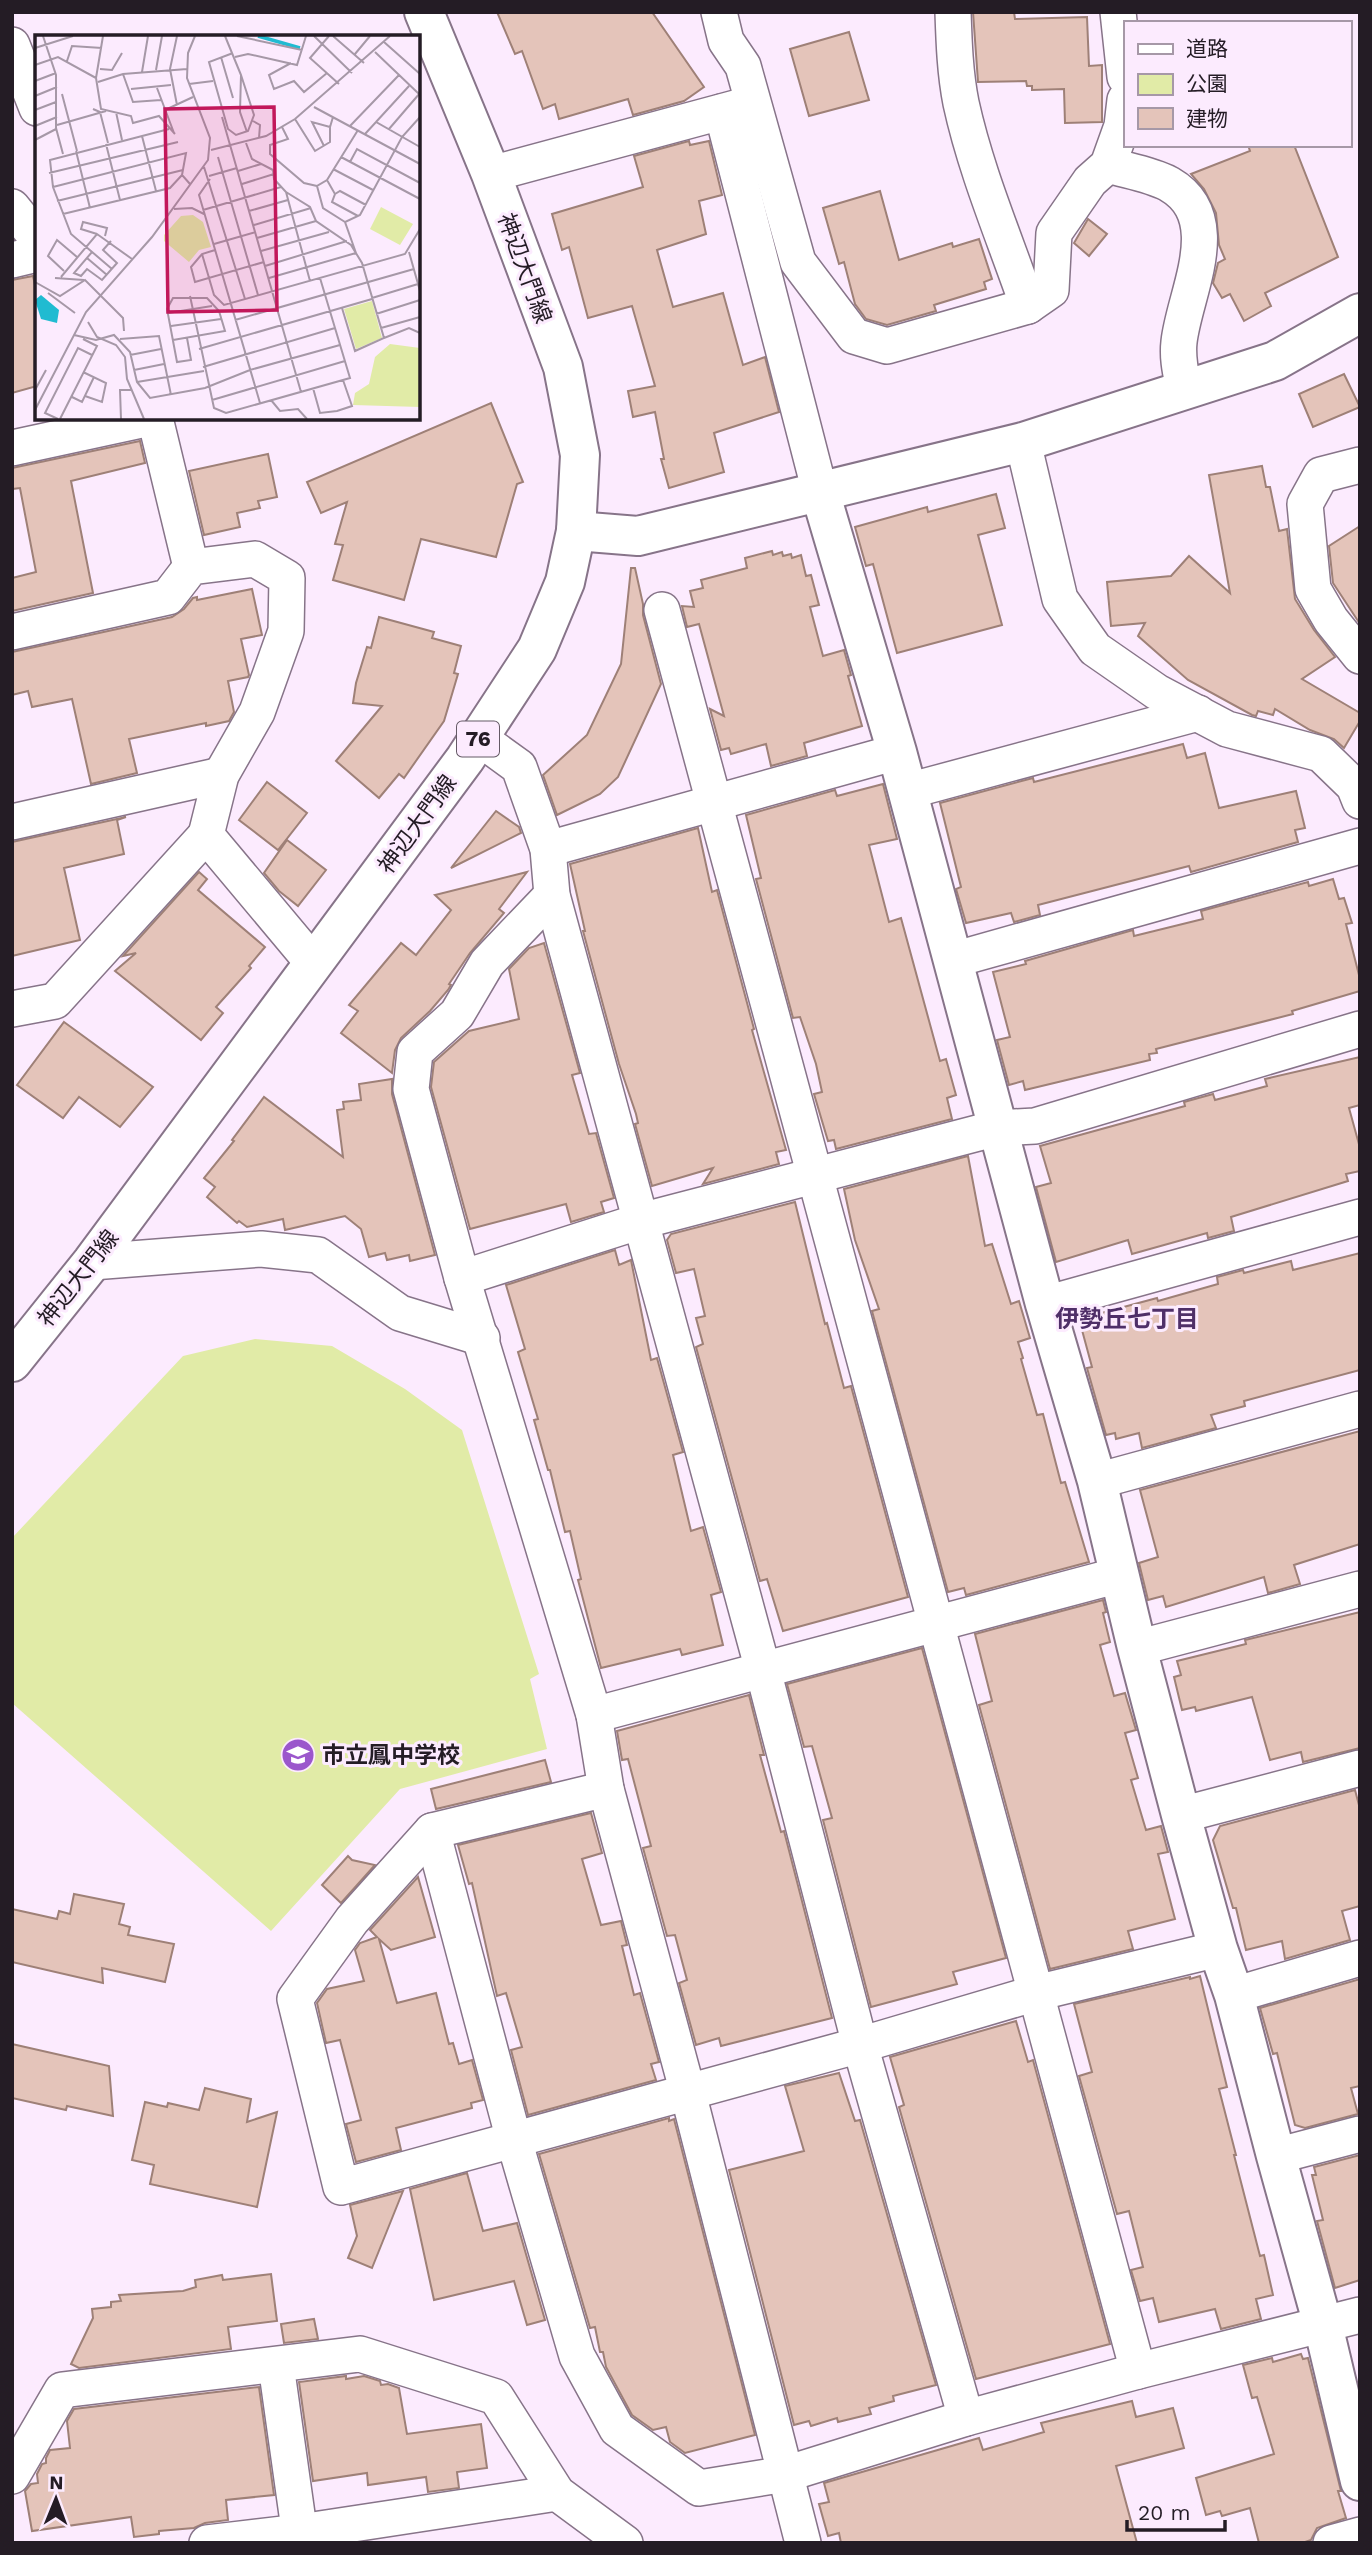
<svg xmlns="http://www.w3.org/2000/svg" width="1372" height="2555" font-family="'Work Sans','Noto Sans JP',sans-serif">
	<style>
		.green { fill: #e1eba7 }
		.building { fill: #e4c4ba; stroke: #9e8077; stroke-width: 2 }
		.lines { fill: none; stroke-linecap: round; stroke-linejoin: round }
		.street-casing { stroke: #877489; stroke-width: 38 }
		.secondary-casing { stroke: #877489; stroke-width: 42 }
		.primary-casing { stroke: #877489; stroke-width: 42 }
		.street { stroke: #fff; stroke-width: 35 }
		.secondary { stroke: #fff; stroke-width: 38 }
		.primary { stroke: #fff; stroke-width: 38 }
		.labels { text-anchor: middle; stroke-width: 6; stroke-linejoin: round; paint-order: stroke }
		.shield { fill: #fcebfe; stroke: #655a66; stroke-width: 2 }
		.shield-label { font-size: 21px; font-weight: bold; fill: #241c25 }
		.street-label { font-size: 23px; fill: #241c25; stroke: #fcebfe }
		.poi-label { font-size: 23px; font-weight: bold; fill: #241c25; stroke: #fcebfe; text-anchor: start }
		.neighbourhood-label { font-size: 24px; font-weight: bold; fill: #4f2f68; stroke: #fcebfe }
		.inset-river { fill: none; stroke: #20bbd1; stroke-width: 3.5 }
		.inset-road { fill: none; stroke: #a698a7; stroke-width: 2 }
		.view { fill: #c2185b; fill-opacity: 0.15; stroke: #c2185b; stroke-width: 3.5 }
		.inset-edge { fill: none; stroke: #241c25; stroke-width: 3.5 }
	</style>
	<rect width="100%" height="100%" fill="#fcebfe"/>
	<path class="green" d="M255 1339 332 1346 405 1389 462 1430 539 1674 530 1679 547 1749 400 1789 271 1931 12 1703V1538L183 1356Z"/>
	<g class="building">
		<path d="M497 12H652L704 87 684 101 633 115 628 99 559 119 555 104 543 109 522 51 515 54Z"/>
		<path d="M973 12H1014L1015 19 1087 17 1089 66 1102 65V122L1065 123 1064 89 1032 90V86H1027L1026 81 978 82Z"/>
		<path d="M849 32 869 100 809 116 790 49Z"/>
		<path d="M689 141 690 145 709 141 722 195 699 201 706 234 657 250 673 307 723 293 743 365 765 357 779 412 714 433 724 472 669 488 661 459H664L655 412 633 417 628 391 655 386 632 306 588 318 569 247 562 250 552 214 643 187 634 156Z"/>
		<path d="M1248 145H1294L1338 257 1265 293 1271 306 1244 321 1230 294 1222 298 1213 283 1218 263 1225 259 1219 245 1216 213 1204 189 1191 174 1250 151Z"/>
		<path d="M880 191 899 260 952 243 953 247 979 239 992 279 984 282 986 289 934 305 936 311 887 325 866 319 855 304 844 262 839 264 823 208Z"/>
		<path d="M1088 219 1107 234 1089 256 1074 243Z"/>
		<path d="M33 276 37 294V386L12 393V280Z"/>
		<path d="M1344 374 1360 407 1313 427 1299 394Z"/>
		<path d="M491 403 523 482 517 484 496 557 421 539 404 600 333 580 343 545 335 544 347 502 321 513 307 482Z"/>
		<path d="M140 441 145 463 71 481 93 593 12 611V578L36 572 20 488 12 489V468Z"/>
		<path d="M268 454 277 497 258 501 260 508 237 513 240 527 204 535 189 471Z"/>
		<path d="M1262 466 1266 487H1270L1279 531 1287 529 1295 599 1314 630 1335 657 1302 679 1360 713V721L1344 748 1334 739 1310 730 1275 709 1273 715 1258 711 1256 716 1252 715 1188 680 1138 636 1145 623 1111 626 1107 582 1171 576 1189 556 1230 593 1209 475Z"/>
		<path d="M996 494 1005 528 978 535 1002 625 897 653 873 564 866 566 855 527 927 507 928 512Z"/>
		<path d="M1360 526V624L1333 583 1329 546Z"/>
		<path d="M772 551 773 555 782 552 783 556 791 554 792 558 801 555 806 576 811 575 819 605 810 607 823 656 844 650 851 675 848 676 862 726 804 743 807 756 771 766 766 744 731 754 729 748 721 750 710 709 724 716 699 624 687 627 682 606 694 607 690 591 703 588 701 580 747 568 745 558Z"/>
		<path d="M631 568H635L643 604V615L661 684 618 777 600 794 557 815 543 775 587 735 621 664Z"/>
		<path d="M252 589 262 635 241 639 249 675 248 677 228 681 234 712 229 721 206 726V723L129 739 137 773 91 784 72 699 32 707 28 691 12 695V652L172 617 184 609 193 598 197 597V600Z"/>
		<path d="M379 617 434 632 432 638 461 646 454 673 458 674 444 721 404 778 399 774 379 798 336 761 382 706 353 703 356 683 367 647 371 648Z"/>
		<path d="M1183 744 1187 758 1205 753 1219 808 1296 791 1305 828 1295 830 1298 842 1191 872 1189 866 1038 905 1040 915 1014 922 1011 913 966 923 956 889 961 887 940 803 1033 778 1034 782Z"/>
		<path d="M267 782 307 813 278 850 239 820Z"/>
		<path d="M883 784 897 839 869 845 889 922 901 918 940 1061 946 1059 956 1095 947 1098 952 1119 836 1149 834 1140 828 1141 814 1094 822 1092 816 1064 800 1017 793 1018 756 879 761 878 746 815 835 790 837 796Z"/>
		<path d="M496 811 519 827 521 833 451 868Z"/>
		<path d="M126 817 117 820 124 854 64 868 80 940 12 956V842Z"/>
		<path d="M698 828 712 892 717 890 754 1029 752 1030 786 1150 776 1152 779 1164 703 1184 713 1168 652 1186 635 1124 638 1123 636 1114 619 1064 583 931H585L570 864Z"/>
		<path d="M287 840 326 870 298 906 279 891 264 873Z"/>
		<path d="M199 872 207 879 198 890 265 947 249 966 251 968 216 1007 223 1013 201 1040 115 971 136 953 123 956Z"/>
		<path d="M527 872 499 909 504 913 470 953 449 984 451 985 448 990 430 1011 401 1038 395 1050 392 1073 341 1033 358 1011 349 1005 401 943 416 955 451 910 435 895Z"/>
		<path d="M1333 879 1339 899 1344 898 1352 923 1346 924 1360 979V991L1292 1011 1293 1014 1156 1049 1157 1053 1149 1054 1150 1060 1025 1090 1023 1081 1009 1085 997 1040 1010 1037 993 972 1026 964 1025 961 1133 930 1134 936 1203 919 1201 911 1308 882 1309 886Z"/>
		<path d="M544 943 580 1073 572 1075 589 1134 596 1133 614 1198 601 1202 604 1212 571 1222 566 1204 470 1229 431 1087 434 1062 469 1031 519 1019 509 969 529 948Z"/>
		<path d="M64 1022 153 1087 120 1127 79 1097 63 1118 17 1085Z"/>
		<path d="M1360 1057V1105L1349 1108 1360 1148V1171L1346 1174 1348 1181 1231 1217 1234 1231 1208 1238 1207 1233 1132 1254 1128 1240 1056 1262 1036 1187 1051 1183 1040 1146 1185 1106 1184 1102 1213 1094 1215 1100 1267 1086 1265 1079Z"/>
		<path d="M392 1079V1094L435 1255 410 1261 409 1255 387 1260 385 1253 369 1257 361 1229 345 1216 285 1230 283 1219 247 1227 239 1221 237 1223 207 1197 215 1187 204 1178 234 1141 232 1140 264 1097 343 1157 337 1110 344 1109 343 1102 361 1100 359 1084Z"/>
		<path d="M968 1156 985 1246 992 1244 1011 1304 1019 1301 1030 1338 1018 1342 1023 1358 1021 1359 1037 1415 1043 1414 1061 1483 1065 1482 1089 1562 966 1595 964 1588 948 1592 872 1311 879 1309 855 1240 844 1189Z"/>
		<path d="M795 1202 825 1324 827 1323 844 1388 851 1386 908 1597 783 1631 767 1579 760 1581 696 1347 703 1344 696 1318 705 1316 694 1269 676 1273 667 1240 671 1234Z"/>
		<path d="M615 1250 619 1265 631 1260 651 1360 657 1358 683 1452 673 1455 691 1531 703 1527 721 1592 711 1595 723 1645 682 1655 680 1649 601 1668 578 1580 581 1579 570 1531 565 1532 550 1470H548L534 1420 538 1419 518 1352 525 1349 506 1285Z"/>
		<path d="M1360 1253V1370L1244 1401 1245 1406 1211 1415 1216 1428 1142 1448 1139 1433 1116 1439 1115 1433 1106 1435 1087 1368 1092 1367 1079 1319 1157 1298 1158 1301 1218 1284 1217 1277 1243 1270 1244 1273 1291 1261 1293 1270Z"/>
		<path d="M1360 1431V1544L1294 1565 1300 1584 1268 1593 1264 1577 1166 1607 1163 1596 1148 1600 1139 1563 1158 1557 1140 1490Z"/>
		<path d="M1103 1600 1106 1612 1103 1613 1110 1642 1100 1645 1114 1696 1125 1693 1136 1730 1125 1733 1138 1778 1131 1780 1146 1830 1161 1826 1168 1852 1158 1854 1175 1919 1128 1931 1133 1949 1050 1969 979 1705 992 1701 975 1634Z"/>
		<path d="M1360 1612V1748L1303 1762 1301 1752 1270 1760 1252 1697 1196 1711 1195 1707 1182 1710 1174 1677 1181 1675 1177 1661 1246 1644 1245 1640Z"/>
		<path d="M922 1648 1006 1958 953 1972 957 1984 871 2007 823 1820 832 1818 812 1746 804 1747 787 1684Z"/>
		<path d="M749 1695 764 1755H760L781 1832 784 1831 832 2018 721 2046 719 2038 696 2045 679 1983 687 1980 675 1935 667 1936 643 1848 651 1846 628 1759 622 1760 617 1731Z"/>
		<path d="M545 1760 551 1782 436 1809 431 1789Z"/>
		<path d="M1355 1790 1360 1809V1906L1342 1911 1350 1940 1285 1959 1282 1941 1246 1950 1236 1908H1233L1213 1840 1220 1826Z"/>
		<path d="M591 1813 602 1853 582 1859 601 1925 621 1921 627 1945 622 1946 634 1995 640 1993 659 2062 651 2064 656 2080 528 2115 511 2050 522 2047 506 1993 497 1996 472 1883 469 1884 458 1845Z"/>
		<path d="M348 1856 352 1860 375 1865 341 1903 322 1885Z"/>
		<path d="M418 1877 435 1937 391 1950 379 1939 397 2003 436 1993 449 2044 453 2043 459 2064 472 2060 483 2100 471 2103 472 2108 396 2128 401 2150 356 2162 346 2124 361 2120 340 2040 326 2043 317 2003 327 1989 364 1981 355 1950 360 1943 377 1937 370 1930Z"/>
		<path d="M74 1894 124 1904 119 1924 130 1927 128 1935 174 1944 165 1982 102 1968 103 1983 12 1962V1909L57 1919 59 1911 70 1914Z"/>
		<path d="M1200 1976 1227 2087 1219 2089 1236 2155H1234L1260 2256 1264 2255 1273 2295 1256 2299 1261 2319 1221 2329 1215 2309 1159 2322 1153 2298 1140 2301 1131 2270 1143 2267 1129 2211 1117 2214 1079 2076 1092 2072 1074 2004 1190 1977V1979Z"/>
		<path d="M1360 1979V2086L1351 2088 1358 2114 1305 2128 1295 2125 1277 2053 1273 2054 1260 2008Z"/>
		<path d="M1016 2021 1028 2062 1033 2060 1110 2344 976 2379 899 2107 904 2105 890 2057Z"/>
		<path d="M12 2044 109 2066 113 2116 67 2106 66 2110 12 2098Z"/>
		<path d="M839 2073 855 2121 860 2120 936 2385 893 2396 894 2401 869 2408 871 2414 838 2422 837 2418 811 2426 809 2421 794 2425 729 2170 804 2151 785 2086Z"/>
		<path d="M205 2088 251 2099 247 2122 277 2112 257 2207 150 2184 154 2165 132 2160 145 2102 167 2107 168 2103 199 2110Z"/>
		<path d="M669 2118V2121L674 2119 755 2435 685 2453 670 2442 666 2427 653 2430 632 2415 606 2367 603 2352H600L595 2327 590 2328 539 2154Z"/>
		<path d="M1360 2155V2280L1335 2288 1317 2221 1323 2220 1312 2175H1316L1314 2167Z"/>
		<path d="M467 2173 483 2231 517 2223 545 2320 527 2325 514 2281 434 2300 410 2189Z"/>
		<path d="M403 2191 372 2268 348 2258 357 2236 350 2205Z"/>
		<path d="M271 2274 277 2321 228 2327 231 2349 79 2368 71 2364 93 2318 92 2309 111 2307V2302L121 2301 119 2295 183 2291 196 2287 195 2280 222 2275 223 2280Z"/>
		<path d="M314 2319 318 2339 284 2343 281 2324Z"/>
		<path d="M1301 2354 1303 2359 1308 2358 1341 2491H1338L1346 2518 1317 2528 1311 2540 1302 2543H1259L1250 2508 1222 2516 1220 2511 1206 2515 1196 2478 1274 2454 1257 2397 1252 2398 1243 2365 1272 2358 1273 2362Z"/>
		<path d="M346 2376V2379L364 2376 380 2381 381 2385 388 2384 399 2388 407 2434 481 2424 487 2468 457 2472 459 2488 428 2492 426 2477 368 2485 367 2473 313 2481 299 2382Z"/>
		<path d="M259 2387 274 2495 226 2500 228 2520 205 2523 194 2528 159 2531V2534L134 2537 131 2517 32 2531 25 2491 31 2484 38 2483 37 2474 42 2464 46 2463V2458L50 2450 70 2448 67 2421 74 2409Z"/>
		<path d="M1132 2401 1136 2417 1173 2408 1184 2448 1116 2466 1137 2543H841L839 2533 828 2536 819 2504 829 2502 824 2483 979 2438 983 2450 1044 2432 1041 2423Z"/>
	</g>
	<g class="lines">
		<defs>
			<g id="street">
				<path d="M719 12 726 41 743 66 798 262 854 336 887 346 1028 306 1051 290 1054 233 1090 181 1108 165 1122 126 1125 100"/>
				<path d="M953 12C954 42 955 73 961 103 976 172 1005 239 1028 306"/>
				<path d="M1118 12 1125 77"/>
				<path d="M12 45 37 108"/>
				<path d="M722 112 820 492"/>
				<path d="M1108 165C1128 171 1150 174 1169 184 1228 218 1184 294 1179 342 1177 359 1181 374 1184 390"/>
				<path d="M491 174 743 106"/>
				<path d="M12 207 37 238"/>
				<path d="M12 260 37 254"/>
				<path d="M155 418 191 567"/>
				<path d="M1023 442 1060 599 1095 649 1157 692 1227 729 1321 754 1354 786 1360 801"/>
				<path d="M12 448 151 418"/>
				<path d="M1360 465 1321 475 1305 504 1313 589 1331 620 1360 656"/>
				<path d="M662 610 1138 2371"/>
				<path d="M12 632 168 597 191 567 255 559 287 578 286 631 257 712 221 775 206 835 314 964"/>
				<path d="M479 738 519 767 548 849 552 895 763 1670 860 2045 966 2418"/>
				<path d="M908 791 1198 713"/>
				<path d="M12 822 221 775"/>
				<path d="M548 849 897 752"/>
				<path d="M552 895 487 963 457 1014 415 1052 411 1089 462 1278 594 1715 606 1789 688 2093 803 2543"/>
				<path d="M953 960 1360 846"/>
				<path d="M12 1009 55 1001 206 835"/>
				<path d="M92 1262 261 1249 318 1255 400 1313 482 1338"/>
				<path d="M462 1278 641 1221 997 1128 1035 1126 1360 1029"/>
				<path d="M1045 1304 1360 1217"/>
				<path d="M1097 1481 1360 1409"/>
				<path d="M1137 1648 1360 1589"/>
				<path d="M594 1715 1119 1575"/>
				<path d="M606 1789 432 1831 352 1920 295 1999 341 2187 860 2045 1036 1993 1218 1949"/>
				<path d="M1181 1815 1360 1768"/>
				<path d="M432 1831 514 2140 577 2356 617 2429 699 2488 786 2474 966 2418 1138 2371 1360 2315"/>
				<path d="M1234 1995 1360 1958"/>
				<path d="M1276 2156 1360 2134"/>
				<path d="M276 2365 301 2543"/>
				<path d="M12 2476 62 2390 360 2354 496 2397 557 2493 625 2543"/>
				<path d="M207 2543 300 2532 557 2493"/>
				<path d="M1331 2543 1360 2535"/>
			</g>
			<g id="secondary">
				<path d="M820 492 897 752 1045 1304 1097 1481 1137 1648 1181 1815 1218 1949 1234 1995 1276 2156 1323 2325 1360 2481"/>
				<path d="M576 531 638 536 1023 442 1275 361 1360 313"/>
			</g>
			<path id="primary" d="M12 1362 92 1262 465 759 537 649 565 582 576 531 580 455 563 367 491 174 424 12"/>
		</defs>
		<use href="#street" class="street-casing"/>
		<use href="#secondary" class="secondary-casing"/>
		<use href="#primary" class="primary-casing"/>
		<use href="#street" class="street"/>
		<use href="#secondary" class="secondary"/>
		<use href="#primary" class="primary"/>
	</g>
	<defs>
		<symbol id="school-disc" viewBox="-11 -11 22 22"><circle r="9.5" fill="#9b57cc" stroke="#fcebfe"/><path d="M0-5L7-2L0 1L-7-2ZM-4 1L0 2.5L4 1V4Q0 6-4 4Z" fill="#fff"/></symbol>
	</defs>
	<g fill-rule="evenodd">
		<use href="#school-disc" x="279" y="1736" width="38" height="38"/>
	</g>
	<g class="labels">
		<rect class="shield" x="457" y="721.5" width="42" height="35" rx="5"/>
		<g class="shield-label">
			<text x="478" y="746">76</text>
		</g>
		<g class="street-label">
			<text transform="translate(525 268) rotate(70)" y="8">神辺大門線</text>
			<text transform="translate(417 824) rotate(-54)" y="8">神辺大門線</text>
			<text transform="translate(78 1278) rotate(-52)" y="8">神辺大門線</text>
		</g>
		<g class="poi-label">
			<text x="322" y="1763">市立鳳中学校</text>
		</g>
		<g class="neighbourhood-label">
			<text x="1127" y="1327">伊勢丘七丁目</text>
		</g>
	</g>
	<g transform="translate(35 35)">
		<rect width="385" height="385" fill="#fcebfe"/>
		<path d="M346 172 378 189 365 210 335 194ZM158 180 168 187 176 212 164 215 154 227 129 206V200L146 181ZM337 266 347 303 321 314 309 274ZM355 309 385 313V372L318 370 320 358 334 349 340 322Z" fill="#e1eba7"/>
		<path d="M6 260 24 275 22 288 6 284 0 265Z" fill="#20bbd1"/>
		<path class="inset-river" d="M223 1 265 13"/>
		<path class="inset-road" d="M8 1 21 40V93L28 119M190 1 206 40 205 77 212 97M202 1 267 15M279 1 317 38M294 1 275 23 304 49M298 1 329 28M349 7 385 39M0 13 38 1M340 17 384 59M198 18 174 27 193 94 201 100 213 96 219 80 206 40M320 19 335 1M186 22 198 63M200 22 213 19 262 30 271 1M32 26 37 11 67 13M256 28 234 40 239 54 259 46 269 57 292 38M0 30 23 22 61 43 66 74 96 81 98 88 124 81 140 99M65 34 77 35 87 18M121 35 127 1M107 37 113 1M88 39 98 67 126 65M61 43 68 1M0 46 21 38M63 47 88 39 152 34M154 49 178 46M122 53 139 98M96 54 136 50M27 59 42 116M0 61 22 52M142 70 135 34 142 1M279 72 385 129M58 74 65 77 73 108M0 75 21 67M130 75 158 62M81 77 87 105M187 82 266 357M260 84 280 116 295 107V92M218 86 225 90 224 103M341 87 374 51M22 90 71 76M0 91 22 82M315 91 364 40M247 92 253 104 235 110V119L269 148 282 151M354 94 385 58M330 99 341 87 385 112M107 101 121 156M0 105 21 94M211 108 217 124 238 135 239 144 251 157 275 246M71 109 85 165M289 111 277 87 295 92 298 82M176 115 231 101 260 84 355 1M41 116 55 173M183 122 223 260M306 122 385 164M315 127 322 114 385 148M169 132 210 264M298 134 338 155M203 136 226 129M14 138 143 107M174 141 202 133M175 144 164 160 225 368M292 145 300 159 297 167 323 181M207 149 239 139M18 152 151 118 147 140 155 149M251 157 275 172 281 186 316 210 327 228 349 303 320 316 307 273M300 159 305 156 331 170M22 166 148 135M139 174 157 173 169 179M168 175 246 152M214 176 253 165M28 179 135 153 147 140M310 187 288 173 282 151 292 145 323 95M219 190 276 173M62 199 46 194 48 187 72 193 70 201M222 203 281 186M179 209 221 197M180 215 167 219 156 232 160 247 229 227M226 216 294 197M57 217 39 238 46 241 52 234 67 245 82 228 68 215 76 206M374 217 385 256M167 219 179 260 189 270 370 219 385 194M52 223 72 240M230 231 312 206M77 234 36 199 18 152 15 125 134 94M29 236 13 221 22 205 42 222M26 242 62 199 97 224M20 243 49 245M234 243 321 218 310 187 325 180 367 102 385 82M0 247 25 261 50 245 88 283 89 296M13 258 40 278M155 261 179 373 191 378 315 343 285 243M337 263 383 249M133 278 177 271M341 279 385 265M200 285 379 234M53 287 62 302 81 310 90 322 92 344 109 384M136 291 186 284M346 293 385 282M39 300 61 305 79 300 95 317 102 347 115 363 170 353 215 335 305 310M349 303 374 293 385 298M85 304 124 301 136 360M138 305 190 296 184 276 172 263H138L132 274 142 327 156 325 152 303M164 314 337 264M95 320 126 314M168 332 300 293M99 335 129 329M48 337 71 348 67 367 50 361M102 347 169 336M278 353 285 378 302 376 317 371 308 345M0 355 11 335M37 362 47 367 59 342M177 365 310 326M236 365 245 376 263 374 272 384M0 375 51 277 117 202 173 125 175 103 152 43 153 18 160 1M23 384 10 378 43 313 57 320M25 384 62 311 48 304M86 384 85 355H96"/>
		<path class="view" d="M239 72 242 275 133 277 130 74Z"/>
		<rect width="385" height="385" class="inset-edge"/>
	</g>
	<rect width="1372" height="2555" fill="none" stroke="#241c25" stroke-width="28"/>
	<rect x="1124" y="21" width="228" height="126" fill="#fcebfe" stroke="#a698a7" stroke-width="2"/>
	<rect x="1138" y="44" width="35" height="10" fill="#ffffff" stroke="#a698a7" stroke-width="2"/>
	<text x="1186" y="56" font-size="21" fill="#241c25">道路</text>
	<rect x="1138" y="74" width="35" height="21" fill="#e1eba7" stroke="#a698a7" stroke-width="2"/>
	<text x="1186" y="91" font-size="21" fill="#241c25">公園</text>
	<rect x="1138" y="108" width="35" height="21" fill="#e4c4ba" stroke="#a698a7" stroke-width="2"/>
	<text x="1186" y="126" font-size="21" fill="#241c25">建物</text>
	<g transform="translate(56 2499) rotate(1)" stroke="#fcebfe" stroke-width="5" paint-order="stroke">
	<path d="M0-5L12 26L0 18L-12 26Z" fill="#241c25"/>
	<text y="-10" font-size="19" font-weight="bold" text-anchor="middle" fill="#241c25">N</text>
	</g>
	<path d="M1127 2520v10h98v-10" fill="none" stroke="#241c25" stroke-width="3.5"/>
	<text x="1138" y="2520" font-size="21" fill="#241c25" stroke="#fcebfe" stroke-width="5" paint-order="stroke">20 m</text>
</svg>
